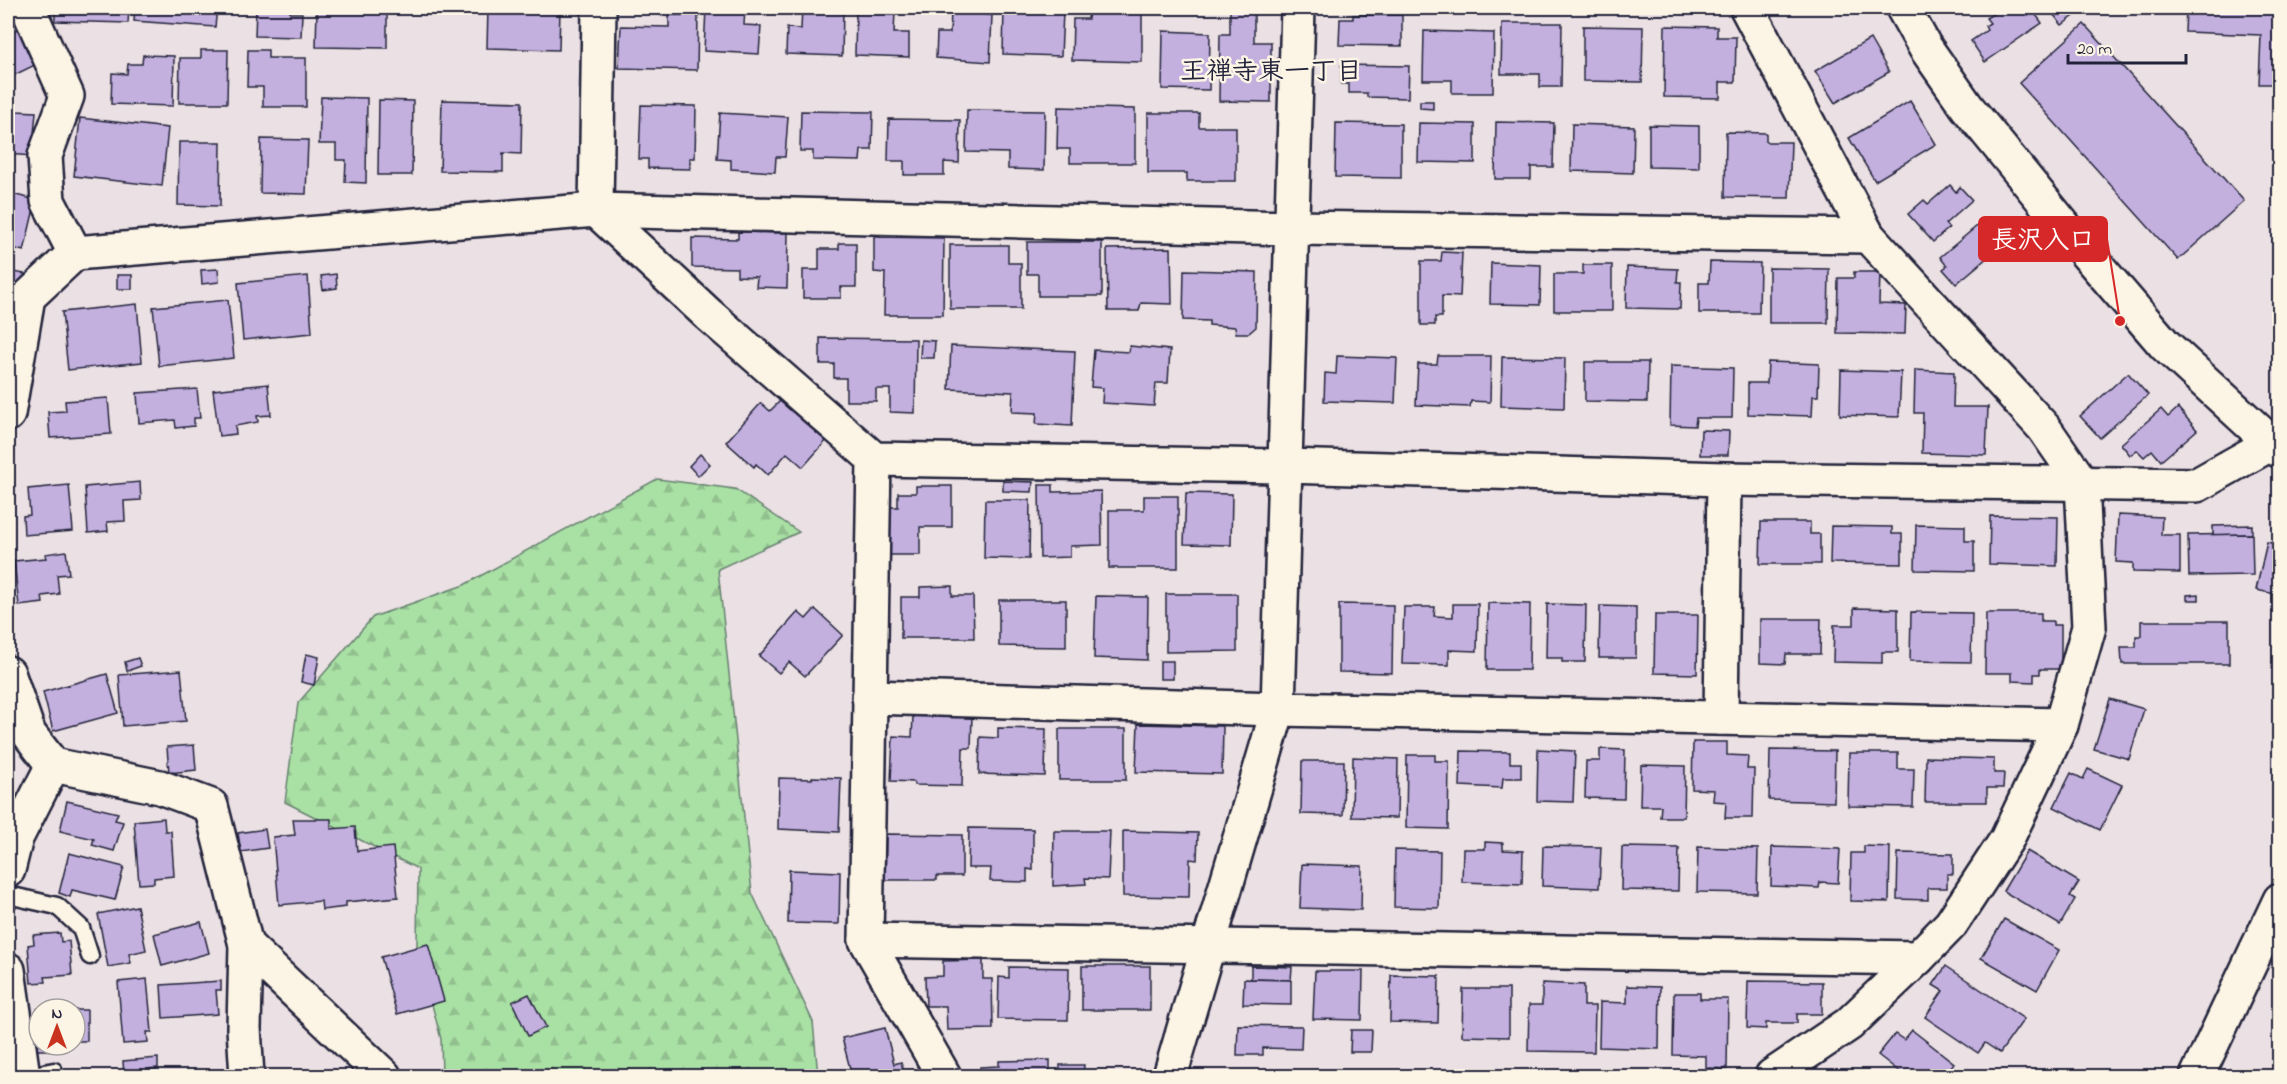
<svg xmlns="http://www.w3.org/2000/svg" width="2287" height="1084" font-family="'Indie Flower','Klee One',sans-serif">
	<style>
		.forest { fill: url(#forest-firs); stroke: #668170; stroke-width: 1.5 }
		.building { fill: #c3b0df; stroke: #22223b; stroke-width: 1.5 }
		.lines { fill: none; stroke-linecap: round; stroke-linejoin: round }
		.service-casing { stroke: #22223b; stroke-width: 21 }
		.minor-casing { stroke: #22223b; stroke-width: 38 }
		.tertiary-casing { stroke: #22223b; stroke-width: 38 }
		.service { stroke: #fcf5e5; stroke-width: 16 }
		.minor { stroke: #fcf5e5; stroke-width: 33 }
		.tertiary { stroke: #fcf5e5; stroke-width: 33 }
		.labels { text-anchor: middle; stroke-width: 5; stroke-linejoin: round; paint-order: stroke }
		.neighbourhood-label { font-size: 26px; font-weight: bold; fill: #22223b; stroke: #fcf5e5 }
		.leader { fill: none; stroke: #d62828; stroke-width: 2 }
		.callout-dot { fill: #d62828; stroke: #fcf5e5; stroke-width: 2 }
		.callout { fill: #d62828; stroke: #d62828; stroke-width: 2 }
		.callout-label { font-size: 26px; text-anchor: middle; font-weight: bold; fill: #fff }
	</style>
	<defs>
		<pattern id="forest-firs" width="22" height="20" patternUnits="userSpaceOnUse" patternTransform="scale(1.5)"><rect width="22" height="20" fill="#a9e0a4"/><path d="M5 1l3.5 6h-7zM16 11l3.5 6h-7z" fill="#91c08e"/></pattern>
	</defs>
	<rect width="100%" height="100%" fill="#ebe0e3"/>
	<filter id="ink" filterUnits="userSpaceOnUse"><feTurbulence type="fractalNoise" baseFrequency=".0167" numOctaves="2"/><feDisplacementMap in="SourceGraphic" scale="12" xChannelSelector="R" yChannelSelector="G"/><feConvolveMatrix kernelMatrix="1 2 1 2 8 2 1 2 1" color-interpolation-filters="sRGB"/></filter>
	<g filter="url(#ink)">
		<path class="forest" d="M657 479 735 489 799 532 718 569 752 893 813 1022 818 1076H442L441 1039 417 947 418 869 285 802 298 703 373 617 464 585Z"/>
		<g class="building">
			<path d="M55 8H129L128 23 55 21Z"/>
			<path d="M135 8H217L215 27 134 21Z"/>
			<path d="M256 8H290V13H302L301 37 255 36Z"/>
			<path d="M317 8H387V48L316 47Z"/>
			<path d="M488 8H560L559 50 487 48Z"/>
			<path d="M706 8H745L744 25 761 26 759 54 704 51Z"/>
			<path d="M802 8 843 10 842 56 786 54 787 28 801 29Z"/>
			<path d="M1004 8H1040V11L1063 12 1061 56 1003 54Z"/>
			<path d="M2003 8H2031L2042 23 1985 62 1971 41 1987 30 1985 26 1990 23 1986 18Z"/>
			<path d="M2048 8H2085L2062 25Z"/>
			<path d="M2186 8H2280V84H2259L2261 35 2185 32Z"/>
			<path d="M1089 9 1142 10V62L1072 60 1073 19H1088Z"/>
			<path d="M856 10 895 11 894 33H909V57L855 55Z"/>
			<path d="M1230 10H1254V42H1271V102L1219 101 1220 34H1230Z"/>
			<path d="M951 12 992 15 990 62 936 58 937 33H950Z"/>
			<path d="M669 15H698L697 70 619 68 621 26 669 27Z"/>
			<path d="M1353 15H1402V46L1339 45 1340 19H1353Z"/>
			<path d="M1502 23H1562L1561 87H1540V74H1501Z"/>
			<path d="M2084 24 2244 201 2178 260 2019 83Z"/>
			<path d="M1583 26 1643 27 1642 82 1583 81Z"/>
			<path d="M1665 26 1717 27V37H1736L1735 82H1720V98L1664 97Z"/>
			<path d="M19 28 37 64 8 78V34Z"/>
			<path d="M1163 31 1210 33 1209 90 1162 89Z"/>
			<path d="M1424 31 1494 33 1493 93H1452V80H1423Z"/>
			<path d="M1870 39 1889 72 1835 103 1815 71Z"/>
			<path d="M201 50H228L227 103H179L180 58H201Z"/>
			<path d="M248 50H268V58H306V107H263V87H247Z"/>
			<path d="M143 55 174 56 173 106 111 104 112 73 127 74 128 64H142Z"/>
			<path d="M1341 65 1409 66 1408 98 1367 97V93H1349V84H1341Z"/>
			<path d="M321 97 367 98 366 183 345 182 346 160H336V144H319Z"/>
			<path d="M379 100 413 101 412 175H378Z"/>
			<path d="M442 100 522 102 521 154 503 153V172L440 171Z"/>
			<path d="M1420 101H1433V109L1420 108Z"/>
			<path d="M1910 101 1936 144 1875 181 1849 138Z"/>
			<path d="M8 103 16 104V111L36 112 32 156 8 154Z"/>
			<path d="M641 105 696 106 695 158H690V169L648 168V159H639Z"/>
			<path d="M1058 107 1135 109V163H1070V149H1057Z"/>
			<path d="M967 110 1045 111 1044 170 1008 169V153L966 152Z"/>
			<path d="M801 111 873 112 872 150H861L860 161 813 160V151H800Z"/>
			<path d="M720 113 788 117 785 157H776L775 172 731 169V160L717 159Z"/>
			<path d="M1148 113H1199V127H1236V181H1187V173H1148Z"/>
			<path d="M80 118 168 128 162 186 74 176Z"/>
			<path d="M889 119 960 120 959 163 944 162V175H904V161H888Z"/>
			<path d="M1496 122 1554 123 1553 167H1531V179H1495Z"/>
			<path d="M1336 123 1401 124V178L1335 177Z"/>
			<path d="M1419 123 1475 124V163L1418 162Z"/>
			<path d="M1572 124 1634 126 1633 173 1571 171Z"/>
			<path d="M1649 125 1699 126V168L1649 167Z"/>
			<path d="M1726 132 1766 133V142H1791L1789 198 1725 197Z"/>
			<path d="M261 139 308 140 306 194 260 193Z"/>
			<path d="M179 142H221L220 206 178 205Z"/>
			<path d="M1950 185 1956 192 1960 187 1972 200 1945 224 1949 228 1933 242 1908 214 1924 200 1928 204Z"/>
			<path d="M8 193 36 200 24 251 8 247Z"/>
			<path d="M1977 226 1985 235 1994 226 2007 241 1956 284 1943 269 1947 266 1940 257Z"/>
			<path d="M738 232 788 233 787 288 756 287 757 277 737 276V268L692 267V238L738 239Z"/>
			<path d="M874 237 944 238 943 315H884L885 273 874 272Z"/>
			<path d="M1027 242H1102V296H1038V274H1027Z"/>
			<path d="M839 243H856V287H841V298H803V270H819V249H839Z"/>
			<path d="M950 245H1008V263H1021V309H950Z"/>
			<path d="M1171 248 1172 304 1141 303 1139 311H1108L1107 249Z"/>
			<path d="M1442 252 1462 253 1460 297 1442 296V317H1435V325H1421V261H1441Z"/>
			<path d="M1710 262 1760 263 1759 313H1699V283H1709Z"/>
			<path d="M1491 263 1541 265 1540 305 1490 304Z"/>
			<path d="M1583 265H1612V311H1554V274H1583Z"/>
			<path d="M1627 267 1678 269 1677 282H1681L1680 309 1626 308Z"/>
			<path d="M1769 268 1829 269 1828 323H1769Z"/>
			<path d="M218 269 219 282 202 284 201 270Z"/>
			<path d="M1184 270 1257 272 1256 327 1249 333H1236L1235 327 1209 325V321L1183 320Z"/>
			<path d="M8 271 25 274 16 311 8 309Z"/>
			<path d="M1854 272H1880L1879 304 1906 305 1905 334 1837 333 1838 278H1854Z"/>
			<path d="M336 274 337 288 323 290 321 276Z"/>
			<rect x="117" y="275" width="15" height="14"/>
			<path d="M308 276 312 333 243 340 238 283Z"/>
			<path d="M228 300 234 358 159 366 153 307Z"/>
			<path d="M137 304 142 362 68 370 62 312Z"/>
			<path d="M820 338 916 339 915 413 890 412V389H876V401H846V378H834V364H820Z"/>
			<path d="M921 340 935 341 934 358H920Z"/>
			<path d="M951 346 1075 351 1072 426 1036 424 1037 413 1012 412 1013 392 949 389Z"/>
			<path d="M1130 346 1170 350 1168 383H1156L1154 406 1102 403 1103 388 1091 387 1094 350 1129 352Z"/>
			<path d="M1337 356 1397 358 1395 403 1324 401 1325 373 1336 374Z"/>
			<path d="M1438 356H1491L1490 402 1471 401 1470 407 1416 405 1418 364H1437Z"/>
			<path d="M1502 357 1565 358 1564 408 1501 406Z"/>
			<path d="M1585 362H1648L1647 402 1585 401Z"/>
			<path d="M1768 362 1819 364 1818 396H1813L1812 416 1748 414V383H1767Z"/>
			<path d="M1671 366 1733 368 1732 418H1696L1695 426 1670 425Z"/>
			<path d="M1841 370 1901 372 1899 417 1840 415Z"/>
			<path d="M1915 370 1954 372 1953 407H1988L1986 455 1922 453 1923 413H1914Z"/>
			<path d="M2128 373 2148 395 2100 438 2080 416Z"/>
			<path d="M268 384 271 415 257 416 258 422 235 426 236 434 219 436 213 390Z"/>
			<path d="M197 389 200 418H194V426L176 428 175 420 139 423 137 393Z"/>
			<path d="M108 398 111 434 50 438 48 412 66 411 65 401Z"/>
			<path d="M780 401 826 441 803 467 787 453 768 475 756 464 754 467 726 442 761 403 770 411Z"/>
			<path d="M2178 408 2197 430 2161 461 2152 450 2144 457 2137 450 2130 455 2121 444 2161 409 2168 417Z"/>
			<path d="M1701 430 1729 431 1728 455H1700Z"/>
			<path d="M700 454 710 464 698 476 689 466Z"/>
			<path d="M1003 481 1033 482 1032 492 1003 491Z"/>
			<path d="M140 482 141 500 124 501 125 521 107 522 108 531 88 533 85 487Z"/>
			<path d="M69 485 73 531 24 535 23 516 30 515 28 489Z"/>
			<path d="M1039 485H1053V492L1101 491 1102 545 1070 546V557L1040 558Z"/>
			<path d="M916 486H952V527H920V555H890V507H898V493H916Z"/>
			<path d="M1186 493 1232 494 1231 545 1184 544Z"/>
			<path d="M1144 496H1178V568H1109V510H1144Z"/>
			<path d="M985 500H1030L1029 559 984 558Z"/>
			<path d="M2118 515 2162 517 2161 535H2180V573L2133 572V563L2116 562Z"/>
			<path d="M1990 516 2058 517 2057 566 1989 564Z"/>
			<path d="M1761 522H1810V534H1820V564H1760Z"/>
			<path d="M1916 525 1965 526V541H1974V571L1915 570Z"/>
			<path d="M2252 525V534L2213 535V526Z"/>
			<path d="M1831 526 1892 527V534H1902V564L1830 563Z"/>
			<path d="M2252 534 2253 575 2189 576 2188 535Z"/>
			<path d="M2267 542 2280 545V595L2256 590Z"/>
			<path d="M66 551 69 574 57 575 59 594 42 596 43 603 19 606 14 561 46 558 45 554Z"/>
			<path d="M952 586V596H973L974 638H901V597H920V587Z"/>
			<path d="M1166 594H1237V651L1166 652Z"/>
			<path d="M2199 594V600H2187V595Z"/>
			<path d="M1096 596 1148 597 1147 660 1094 658Z"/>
			<path d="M999 600H1066V647L999 646Z"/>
			<path d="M1488 603 1530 604 1529 670H1487Z"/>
			<path d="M1339 604 1393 605 1392 673 1339 672Z"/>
			<path d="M1453 604H1478L1477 651 1449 650V665L1402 664 1404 607H1435L1434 616 1453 617Z"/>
			<path d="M1547 604 1586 605 1585 662H1562V658H1546Z"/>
			<path d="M1600 606 1636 607V658H1599Z"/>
			<path d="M1854 608 1898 609V652H1882V663L1833 662 1834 625H1854Z"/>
			<path d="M815 609 843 635 805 676 789 662 779 673 759 656 798 612 806 619Z"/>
			<path d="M1911 612 1972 613 1971 662 1910 661Z"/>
			<path d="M1986 613H2041V621H2053V625H2061V669H2040V674H2034V682L2012 681V673H1985Z"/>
			<path d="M1655 615H1698L1697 674 1654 673Z"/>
			<path d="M1760 619H1821L1820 654H1786L1785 664 1760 663Z"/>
			<path d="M2141 621H2229V664H2122L2121 647H2136V636H2141Z"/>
			<path d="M306 654 319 657 314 685 301 682Z"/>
			<path d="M138 658 141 666 127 671 125 662Z"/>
			<rect x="1160" y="661" width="13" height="18"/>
			<path d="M181 670 186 721 123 726 119 675Z"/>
			<path d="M107 674 118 713 53 731 43 692Z"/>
			<path d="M2110 699 2144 709 2129 759 2094 749Z"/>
			<path d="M913 716H972L971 748H963L962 786 914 785V782L891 781 893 736 912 737Z"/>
			<path d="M1138 724 1223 726 1222 774 1136 772Z"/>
			<path d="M998 728 1046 729 1045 776 979 774 980 737 998 738Z"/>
			<rect x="1059" y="729" width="67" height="51"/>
			<path d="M1693 742H1727V755L1748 756 1747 769H1754L1753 818H1725L1726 802 1713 801 1714 790 1692 789Z"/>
			<path d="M194 745 196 770 169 773 167 747Z"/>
			<path d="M1538 749 1575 751 1573 802 1537 801Z"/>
			<path d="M1600 749 1625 750 1624 799 1585 798 1586 761H1600Z"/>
			<path d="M1770 750 1835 751 1834 802 1769 800Z"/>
			<path d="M1461 751 1510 752V763H1521V778H1503L1502 788 1460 786Z"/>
			<path d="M1849 753H1898V769H1914L1913 807 1848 806Z"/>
			<path d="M1407 755H1435V761H1449L1448 829 1406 828Z"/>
			<path d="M1353 757 1398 759 1397 818 1352 817Z"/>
			<path d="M1926 757 1994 759V773H2004L2003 788H1987V802H1925Z"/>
			<path d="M1302 761H1344L1343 815 1301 814Z"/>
			<path d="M1641 765 1685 766 1684 817H1660L1661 806H1640Z"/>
			<path d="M2088 769 2122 785 2100 830 2054 807 2071 773 2083 779Z"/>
			<path d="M812 777 841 778 839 832 778 829 779 778 812 779Z"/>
			<path d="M67 801 118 813 115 820 123 822 114 851 92 845 94 839 60 831Z"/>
			<path d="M164 818 165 831H171L174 876 154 878V883L139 884 134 821Z"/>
			<path d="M293 819H331V829L355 827 357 851 393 847 398 897 346 902V907L322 910 321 901 279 905 273 837 295 835Z"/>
			<path d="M969 828 1033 829V870L1027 869V882L990 881 991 868H968Z"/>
			<path d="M265 829 268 848 241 852 238 833Z"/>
			<path d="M1054 831H1110L1108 879 1085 878 1086 884 1053 886Z"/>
			<path d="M1123 831 1198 833 1197 860 1190 859 1189 897 1123 896Z"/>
			<path d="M886 834 962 835V876H937V880H885Z"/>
			<path d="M1485 842 1503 843V850L1523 851 1522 884 1462 882 1463 849H1485Z"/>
			<path d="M1543 846 1601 847 1599 888 1542 886Z"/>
			<path d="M1864 846 1890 847 1889 902 1850 901 1851 853H1864Z"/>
			<path d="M1622 847 1679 848 1678 891 1621 890Z"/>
			<path d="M1698 847 1758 849 1757 893 1697 892Z"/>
			<path d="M1772 847 1840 849 1838 883 1820 882 1819 888 1771 886Z"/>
			<path d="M1395 850 1440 851 1439 908 1394 907Z"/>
			<path d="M2027 851 2079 882 2070 896 2075 899 2060 925 2003 891Z"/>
			<path d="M69 853 124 867 115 900 72 890 70 897 59 893Z"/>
			<path d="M1898 853 1953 854V874H1947V888H1928V900L1897 899Z"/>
			<path d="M1302 864 1362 866 1361 910 1300 908Z"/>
			<path d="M789 870 840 872 839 924 788 923Z"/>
			<path d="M137 906 146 950 129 954 131 963 108 967 98 914Z"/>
			<path d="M2004 919 2059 950 2037 990 1981 958Z"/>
			<path d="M201 922 209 953 162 966 154 934Z"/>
			<path d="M60 933 61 942 69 941 72 975 45 977 46 982 31 983 28 945 34 944 33 935Z"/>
			<path d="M428 944 444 1001 397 1014 381 957Z"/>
			<path d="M983 960V979H992L993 1029 947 1030 946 1006H926L925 977 943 976V961Z"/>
			<rect x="1082" y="966" width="68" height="44"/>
			<path d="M1251 966 1292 967 1291 980 1251 979Z"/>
			<path d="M1946 966 2024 1019 2000 1053 1985 1043 1978 1053 1925 1017 1943 991 1933 985Z"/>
			<path d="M1009 967 1069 968 1068 1020 998 1019 999 977 1009 978Z"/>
			<path d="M1315 971H1363L1362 1020 1313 1019Z"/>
			<path d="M1391 975 1439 976 1438 1023 1390 1022Z"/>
			<path d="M147 979 152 1032H147L148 1042 123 1044 118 982Z"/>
			<path d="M1244 979 1291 980V1005L1243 1004Z"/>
			<path d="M221 981V990H216L218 1014 163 1018 161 985Z"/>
			<path d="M1748 981 1822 982V1014H1797V1023H1766V1029L1747 1028Z"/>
			<path d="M1542 983 1584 985V1006H1595L1594 1052 1528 1051 1529 1005H1542Z"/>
			<path d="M1627 986 1660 987 1659 1049 1599 1047 1600 1002 1627 1003Z"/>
			<path d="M1463 989H1509V1037L1462 1036Z"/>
			<path d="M1674 993H1700V999H1728L1727 1069 1706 1068V1056L1673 1055Z"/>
			<path d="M529 994 546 1027 528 1036 512 1002Z"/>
			<path d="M37 1009H39V1045H69V1048L50 1047V1050H37Z"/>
			<rect x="75" y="1010" width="12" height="31"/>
			<path d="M1238 1025 1302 1026 1301 1049 1263 1048V1055H1237Z"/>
			<path d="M885 1028 894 1064 901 1062 905 1076H852L842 1038Z"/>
			<path d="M1351 1030H1372L1371 1052H1350Z"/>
			<path d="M1912 1030 1954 1063 1944 1076H1905L1878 1055 1895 1034 1904 1040Z"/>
			<path d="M158 1058V1068L150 1069 151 1076H124L123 1061Z"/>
			<path d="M1050 1060V1076H980V1067L999 1066V1061Z"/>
			<path d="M1060 1065H1084L1083 1076H1060Z"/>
		</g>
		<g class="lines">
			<defs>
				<g id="service">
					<path d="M8 895 57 906 81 928 90 956"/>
					<path d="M29 1076 54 1071"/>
				</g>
				<g id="minor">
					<path d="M599 8 596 210 1291 228 1868 236"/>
					<path d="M1747 8 1868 236 2044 428 2082 483 2089 627 2061 725 2007 839 1951 924 1918 958 1849 1024 1772 1076"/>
					<path d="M75 253 596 210 709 315 874 459 1285 466 1724 479 2197 485 2270 444"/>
					<path d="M8 414 28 297 75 253 48 201 45 156 67 96 28 8"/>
					<path d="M874 459 866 940 944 1076"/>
					<path d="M8 673 29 734 53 765 160 787 211 806 246 945 384 1076"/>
					<path d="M869 697 1278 709 2061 725"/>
					<path d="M1721 718 1724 479"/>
					<path d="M8 870 16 838 53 765"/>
					<path d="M866 940 1918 958"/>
					<path d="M246 945 244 1028 247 1076"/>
					<path d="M8 970 23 1076"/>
				</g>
				<g id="tertiary">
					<path d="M1903 8 1925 47 1967 107 2086 253 2165 345 2280 451"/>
					<path d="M1170 1076 1278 709 1298 8"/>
					<path d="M2197 1076 2280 900"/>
				</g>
			</defs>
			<use href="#service" class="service-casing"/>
			<use href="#minor" class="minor-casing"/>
			<use href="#tertiary" class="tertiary-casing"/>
			<use href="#service" class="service"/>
			<use href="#minor" class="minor"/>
			<use href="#tertiary" class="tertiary"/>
		</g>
	</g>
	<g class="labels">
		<g class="neighbourhood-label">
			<text x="1271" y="79">王禅寺東一丁目</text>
		</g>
	</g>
	<path class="leader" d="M2120 321L2107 239"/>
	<circle class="callout-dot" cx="2120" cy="321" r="6"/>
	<rect class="callout" x="1979" y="217" width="128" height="44" rx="6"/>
	<g class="callout-label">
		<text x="2043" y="248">長沢入口</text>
	</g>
	<rect width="2287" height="1084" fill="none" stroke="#fcf5e5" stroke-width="30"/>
	<rect x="15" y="15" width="2257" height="1054" fill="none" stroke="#22223b" stroke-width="2" filter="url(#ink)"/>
	<g transform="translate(57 1027)"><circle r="28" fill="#fcf5e5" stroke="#a5a1a1" stroke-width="1.5"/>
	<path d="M0-4.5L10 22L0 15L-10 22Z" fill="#c8321e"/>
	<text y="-9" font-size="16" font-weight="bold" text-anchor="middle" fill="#22223b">N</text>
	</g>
	<path d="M2068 54v9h118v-9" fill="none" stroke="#22223b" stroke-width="3"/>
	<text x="2077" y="54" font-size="18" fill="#22223b" stroke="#fcf5e5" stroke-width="4.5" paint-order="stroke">20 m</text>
</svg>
